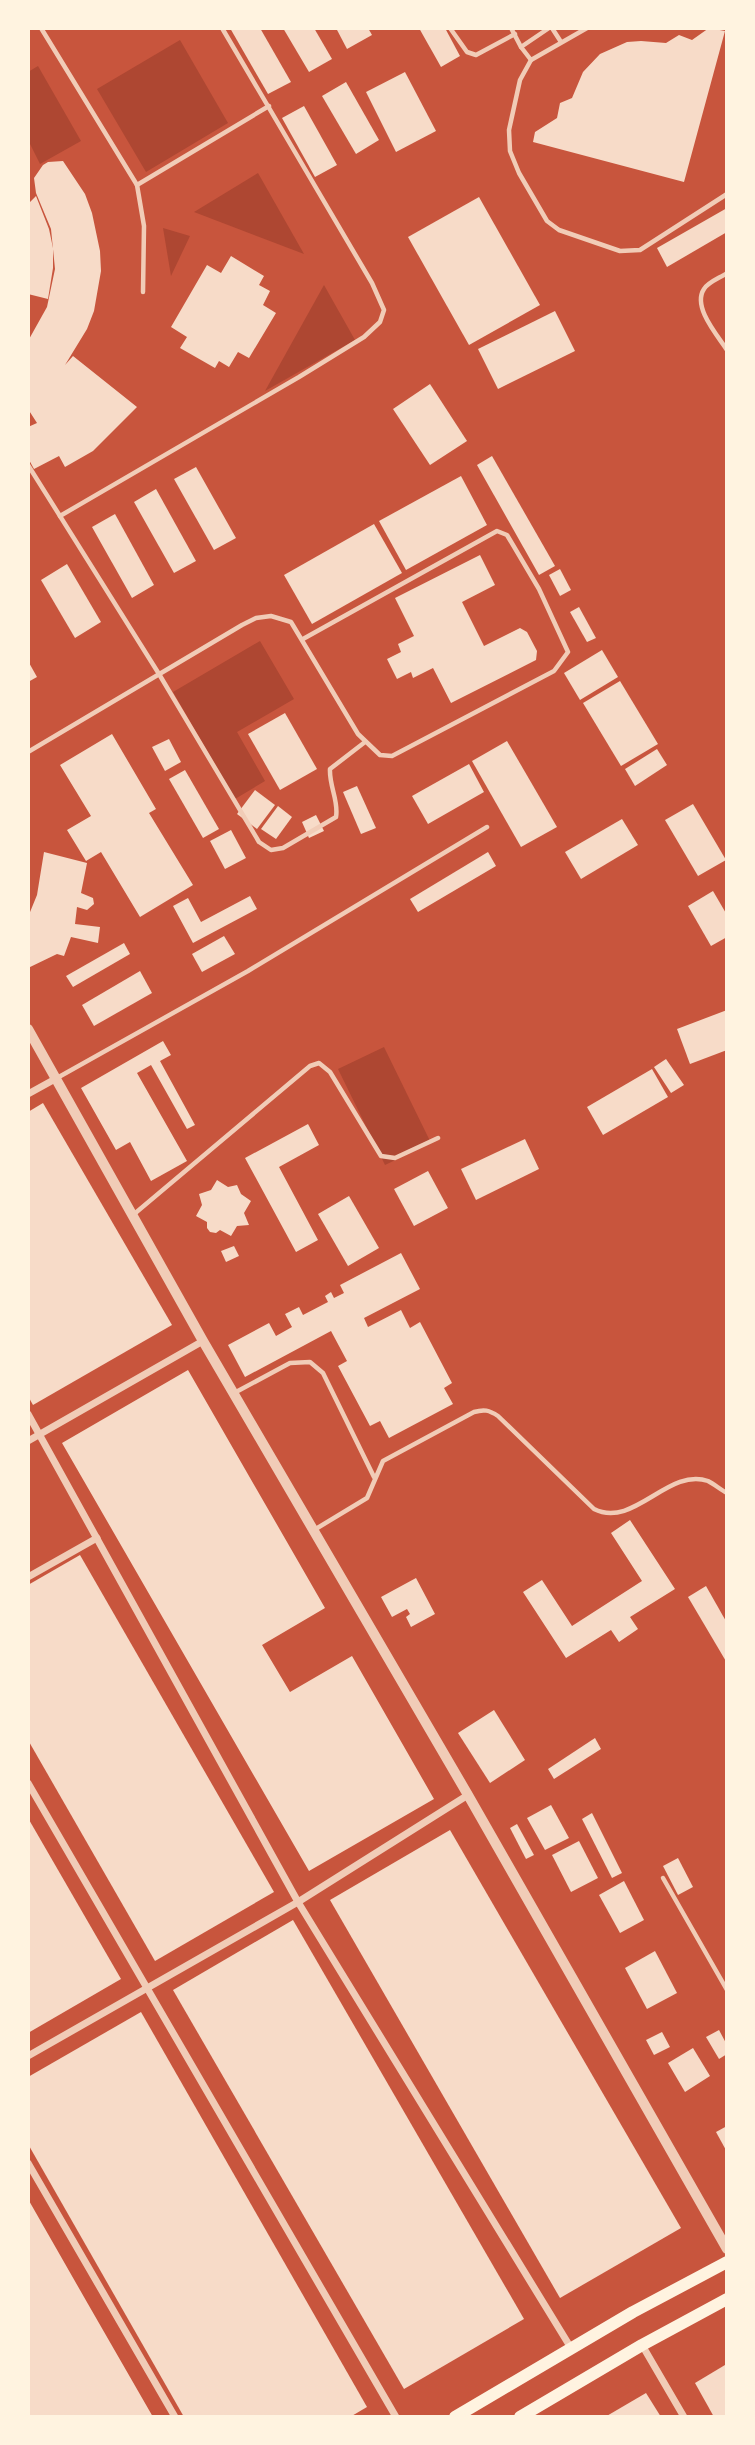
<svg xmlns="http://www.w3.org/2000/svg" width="755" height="2445" font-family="Lato,sans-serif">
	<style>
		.green { fill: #ae4732 }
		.building { fill: #f7dbc8 }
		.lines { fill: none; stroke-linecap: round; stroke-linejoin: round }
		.service { stroke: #f1ccb7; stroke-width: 4.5 }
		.minor { stroke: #f1ccb7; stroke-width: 7 }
		.tertiary { stroke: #f1ccb7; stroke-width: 10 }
		.secondary { stroke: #fff3e0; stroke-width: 12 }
	</style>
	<rect width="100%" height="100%" fill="#c8553d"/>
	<g class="green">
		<path d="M180 40 228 123 146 172 97 89Z"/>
		<path d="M38 66 81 141 40 164 28 140V72Z"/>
		<path d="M258 173 304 254 194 212Z"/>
		<path d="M163 228 190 236 171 276Z"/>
		<path d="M324 285 355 340 265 391Z"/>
		<path d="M260 641 294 699 237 732 265 781 235 799 173 692Z"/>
		<path d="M384 1047 431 1143 385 1165 338 1069Z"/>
	</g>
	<g class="building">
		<path d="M230 28H260L291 82 268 94Z"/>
		<path d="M283 28H314L332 59 309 72Z"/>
		<path d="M336 28H368L372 35 347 49Z"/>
		<path d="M419 28H445L460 56 441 67Z"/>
		<path d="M709 28 725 31 684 182 533 142 535 132 557 118 560 103 572 98 583 72 600 54 627 42 641 41 666 43 679 35 692 40Z"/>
		<path d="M405 72 436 131 396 152 366 92Z"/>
		<path d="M346 82 379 140 356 154 322 96Z"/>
		<path d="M304 106 337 165 315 177 282 118Z"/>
		<path d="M63 161 85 194 92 213 100 251 101 271 94 311 87 329 65 365 73 356 137 407 93 451 65 467 59 456 34 469 28 458V427L37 423 28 409V341L47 307 55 269 51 229 36 193 34 178 43 165 48 162Z"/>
		<path d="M36 196 49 229 53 248V268L48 299 28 294V199L30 202Z"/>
		<path d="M479 197 540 305 469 345 408 237Z"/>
		<path d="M727 208V232L667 267 657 248Z"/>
		<path d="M231 256 264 276 259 285 270 291 263 305 276 313 249 358 238 352 229 367 219 361 215 368 180 348 187 337 171 327 207 265 221 273Z"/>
		<path d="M555 311 575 351 498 389 478 349Z"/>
		<path d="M430 384 467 441 430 465 393 409Z"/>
		<path d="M492 456 555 566 539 575 477 465Z"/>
		<path d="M196 467 236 538 214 550 174 479Z"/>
		<path d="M461 476 487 525 406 570 379 521Z"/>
		<path d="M156 489 196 561 174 573 134 502Z"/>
		<path d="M115 514 154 585 132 598 92 527Z"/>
		<path d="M374 524 402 573 312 624 284 575Z"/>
		<path d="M480 555 495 585 462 602 484 646 520 628 527 632 537 651 536 660 451 703 433 668 413 678 411 672 397 679 387 659 401 652 398 644 414 636 395 598Z"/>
		<path d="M67 564 101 622 75 638 41 580Z"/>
		<path d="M560 569 571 590 560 596 549 575Z"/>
		<path d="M579 607 596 638 587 642 570 612Z"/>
		<path d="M602 650 618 677 580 700 564 673Z"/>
		<path d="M28 661 37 677 28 682Z"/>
		<path d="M620 681 658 744 621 766 583 703Z"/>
		<path d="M285 713 317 769 280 790 248 734Z"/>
		<path d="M112 734 156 809 149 813 193 885 140 917 101 852 86 861 67 830 91 816 60 765Z"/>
		<path d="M169 739 181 762 165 771 152 747Z"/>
		<path d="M507 741 557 827 521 847 472 761Z"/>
		<path d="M657 749 667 765 635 786 625 769Z"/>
		<path d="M469 764 484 792 428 824 412 796Z"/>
		<path d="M185 770 219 829 203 838 169 779Z"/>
		<path d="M357 786 376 828 361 834 343 792Z"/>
		<path d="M255 790 275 805 257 829 237 814Z"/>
		<path d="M693 804 726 860 698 876 665 820Z"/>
		<path d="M278 806 292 817 276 839 261 829Z"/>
		<path d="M316 815 324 831 309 838 302 822Z"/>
		<path d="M622 819 638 845 581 879 565 852Z"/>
		<path d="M231 830 246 858 225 869 210 841Z"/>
		<path d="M44 852 87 863 81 893 93 898 94 904 87 910 77 907 75 924 100 927 98 943 71 937 64 956 57 954 28 968V917L37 895Z"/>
		<path d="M488 852 496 866 418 912 410 899Z"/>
		<path d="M713 891 727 915V937L711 946 688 906Z"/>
		<path d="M250 896 257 909 193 943 173 906 188 898 201 922Z"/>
		<path d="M224 936 235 954 202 972 192 954Z"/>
		<path d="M124 943 130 954 73 987 66 976Z"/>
		<path d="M140 971 152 993 94 1026 82 1005Z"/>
		<path d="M727 1010V1050L690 1064 677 1029Z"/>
		<path d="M163 1041 171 1055 160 1061 195 1125 187 1129 151 1065 137 1073 187 1161 151 1181 130 1142 116 1150 81 1088Z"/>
		<path d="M666 1059 684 1085 671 1093 654 1067Z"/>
		<path d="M652 1069 668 1097 603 1135 587 1107Z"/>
		<path d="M43 1103 172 1325 33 1405 28 1396V1112Z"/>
		<path d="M308 1124 319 1145 279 1167 318 1240 296 1252 245 1158Z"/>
		<path d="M525 1139 539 1169 476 1200 461 1169Z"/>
		<path d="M428 1171 448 1208 414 1226 394 1189Z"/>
		<path d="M217 1180 228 1187 237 1185 241 1194 251 1201 244 1213 249 1225 237 1226 231 1236 220 1230 216 1233 210 1232 207 1228V1222L196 1216 202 1205 199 1194 211 1190Z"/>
		<path d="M349 1196 379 1248 348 1266 318 1214Z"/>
		<path d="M234 1246 239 1256 226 1262 221 1251Z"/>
		<path d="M401 1253 420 1289 364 1318 368 1327 401 1310 410 1328 420 1322 452 1383 444 1388 453 1404 389 1438 380 1421 370 1426 338 1366 347 1361 331 1331 245 1377 228 1345 269 1323 276 1336 292 1327 285 1314 299 1307 303 1315 328 1302 325 1296 331 1292 334 1298 344 1293 340 1285Z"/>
		<path d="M188 1370 325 1608 262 1645 290 1692 352 1656 434 1799 309 1871 62 1443Z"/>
		<path d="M630 1520 675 1589 630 1617 638 1629 619 1642 611 1630 566 1658 523 1592 542 1580 572 1626 642 1581 611 1533Z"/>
		<path d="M80 1555 274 1892 155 1961 28 1740V1585Z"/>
		<path d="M416 1578 435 1614 411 1627 406 1617 410 1614 407 1609 392 1617 381 1597Z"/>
		<path d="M706 1586 727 1623V1663L688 1597Z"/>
		<path d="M494 1710 525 1760 490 1783 458 1733Z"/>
		<path d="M595 1738 601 1749 554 1779 548 1769Z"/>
		<path d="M551 1805 569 1838 545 1850 527 1818Z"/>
		<path d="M592 1813 622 1873 612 1878 582 1819Z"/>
		<path d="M28 1818 121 1979 28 2033Z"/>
		<path d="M517 1824 534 1855 526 1859 510 1828Z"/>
		<path d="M450 1830 681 2228 560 2298 330 1900Z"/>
		<path d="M579 1841 598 1878 571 1892 552 1855Z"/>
		<path d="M678 1858 693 1887 678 1895 663 1866Z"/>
		<path d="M624 1881 644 1920 620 1933 599 1895Z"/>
		<path d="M293 1920 524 2319 404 2389 173 1990Z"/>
		<path d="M655 1951 677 1993 647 2009 625 1968Z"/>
		<path d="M141 2012 367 2407 350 2417H184L28 2144V2077Z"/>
		<path d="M719 2030 727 2045V2054L719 2059 706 2037Z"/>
		<path d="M662 2032 670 2047 654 2055 646 2040Z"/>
		<path d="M693 2048 710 2076 685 2092 668 2063Z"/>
		<path d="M727 2126V2152L716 2132Z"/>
		<path d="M28 2199 88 2304 153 2417H28Z"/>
		<path d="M725 2365 727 2369V2417H714L695 2383Z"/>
		<path d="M646 2393 661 2417H605Z"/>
	</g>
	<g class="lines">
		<g class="service">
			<path d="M41 28 137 185 144 226 143 292"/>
			<path d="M450 28 467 52 476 55 515 34"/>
			<path d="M511 28 521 47 531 60 587 28"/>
			<path d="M552 28 561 42"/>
			<path d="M521 47 549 28"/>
			<path d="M531 60 520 80 509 130 510 151 519 173 547 221 559 230 620 251 640 250 727 194"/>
			<path d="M137 185 269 106"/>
			<path d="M727 273C720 278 708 282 704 289 692 307 718 336 727 350"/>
			<path d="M28 465 159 674 259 842 271 850 283 848 336 817C339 801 329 786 330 769L365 742"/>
			<path d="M60 516 299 377 364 337 380 322 384 310 372 283 222 28"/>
			<path d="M28 752 242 625 256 618 271 616 291 622 358 734 380 755 392 756 554 671 568 652 539 589 507 535 497 531 303 639"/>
			<path d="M57 1078 248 971 487 827"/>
			<path d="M133 1215 310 1066 319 1063 330 1072 381 1156 395 1158 438 1138"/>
			<path d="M236 1392 290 1363 310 1362 323 1373 374 1477"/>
			<path d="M314 1530 367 1498 383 1461 474 1412C484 1409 489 1410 498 1416L594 1509C634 1529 668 1467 708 1481 714 1484 721 1490 727 1493"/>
			<path d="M663 1878 727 1990"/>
		</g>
		<g class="minor">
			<path d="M28 1094 57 1078"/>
			<path d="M28 1414 298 1902 571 2348"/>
			<path d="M28 1441 203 1341"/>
			<path d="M28 1577 97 1538"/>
			<path d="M28 1783 396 2417"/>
			<path d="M28 2056 298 1902 468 1795"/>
			<path d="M28 2163 175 2417"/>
			<path d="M642 2345 684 2417"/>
		</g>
		<path class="tertiary" d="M28 1029 203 1341 468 1795 727 2249"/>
		<g class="secondary">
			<path d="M455 2417 633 2312 727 2262"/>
			<path d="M520 2417 642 2345 727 2299"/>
		</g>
	</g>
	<rect width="755" height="2445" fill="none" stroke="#fff3e0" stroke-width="60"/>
</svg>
